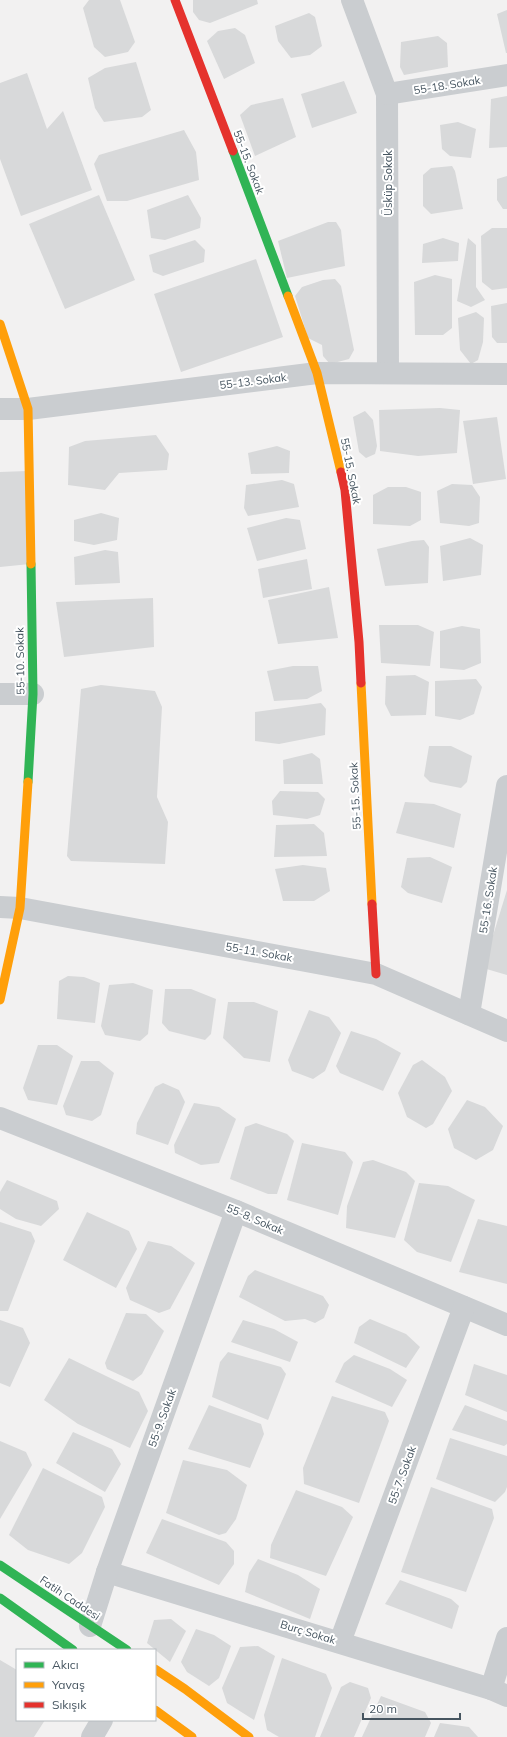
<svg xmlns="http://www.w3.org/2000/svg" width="507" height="1737" font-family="Mulish,sans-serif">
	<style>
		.building { fill: #d8d9da }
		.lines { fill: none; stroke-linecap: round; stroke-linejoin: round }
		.street { stroke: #cacdd0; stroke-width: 22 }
		.fast { stroke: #30b455; stroke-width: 9 }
		.slow { stroke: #ff9f0a; stroke-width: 9 }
		.jam { stroke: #e5322d; stroke-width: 9 }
		.labels { text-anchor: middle; stroke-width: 4; stroke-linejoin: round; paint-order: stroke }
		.street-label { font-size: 11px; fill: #465560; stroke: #fff }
	</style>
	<rect width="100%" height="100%" fill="#f2f1f1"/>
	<g class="building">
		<path d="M89 0H120L135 42 128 52 105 57 94 47 83 8Z"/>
		<path d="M193 0H257L258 4 210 23 199 20 193 12Z"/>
		<path d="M507 10V53H506L497 14Z"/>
		<path d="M309 13 315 17 322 46 310 55 291 58 278 41 275 26Z"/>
		<path d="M235 28 245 35 255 63 224 79 207 41 218 31Z"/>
		<path d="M438 36 447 43 448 67 404 75 400 67 401 42Z"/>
		<path d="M136 62 151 110 142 117 104 122 95 108 88 78 105 68Z"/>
		<path d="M27 73 47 129 63 111 92 190 21 216 0 159V83Z"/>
		<path d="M344 81 357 113 312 128 301 94Z"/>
		<path d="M507 96V147L489 148 491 99Z"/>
		<path d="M283 98 296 137 255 156 240 115 251 105Z"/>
		<path d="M458 122 476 129 471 158 450 156 442 149 440 125Z"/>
		<path d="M184 130 196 152 199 180 127 201H107L94 164 99 155Z"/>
		<path d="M452 166 455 171 463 209 431 214 423 206V175L431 168Z"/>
		<path d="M507 176V209H503L497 200V179Z"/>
		<path d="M99 195 135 280 65 309 29 224Z"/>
		<path d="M188 195 201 218 200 228 165 240 151 238 147 210Z"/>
		<path d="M328 222H336L341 230 345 266 287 278 278 241Z"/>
		<path d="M492 228H507V288L492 290 482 282 481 236Z"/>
		<path d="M443 238 459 243 458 261 422 263 423 244Z"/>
		<path d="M468 238 476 245V287L485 300 471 307 457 301Z"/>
		<path d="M195 240 205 250 204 262 163 276 153 272 149 255Z"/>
		<path d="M256 259 283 337 181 372 154 294Z"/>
		<path d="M435 275 452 279V328L443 335H415L414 282Z"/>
		<path d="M335 279 341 286 354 350 349 359 330 364 323 356 322 345 308 338 295 296 302 287 323 280Z"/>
		<path d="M507 303V343H497L492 337 491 306Z"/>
		<path d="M476 312 484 318 483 342 478 360 471 364 460 350 458 318Z"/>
		<path d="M440 408 460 410 457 453 418 456 380 451 379 410Z"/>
		<path d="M365 411 373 420 377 446 375 454 366 458 359 452 353 417Z"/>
		<path d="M497 417 506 479 473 484 463 421Z"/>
		<path d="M156 435 169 454 167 470 119 473 105 490 68 485 69 447 85 441Z"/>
		<path d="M277 446 290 451 289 473 251 474 248 453Z"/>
		<path d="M27 471 30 564 0 567V472Z"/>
		<path d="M282 480 294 484 299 507 248 516 244 508 246 485Z"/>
		<path d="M452 484 472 485 480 497 479 523 469 526 440 523 437 491Z"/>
		<path d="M388 487H406L421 492V520L410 526 373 524V495Z"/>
		<path d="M101 513 119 518 117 540 94 545 74 541V520Z"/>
		<path d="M286 518 300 520 306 549 257 561 247 528Z"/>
		<path d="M470 538 483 545 481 575 443 581 440 546Z"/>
		<path d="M424 540 429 547 428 583 385 586 377 549 412 541Z"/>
		<path d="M105 550 118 552 120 583 75 585 74 557Z"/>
		<path d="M307 559 312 589 263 598 258 569Z"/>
		<path d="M329 587 338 638 278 644 268 600Z"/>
		<path d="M153 598 154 647 64 657 56 602Z"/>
		<path d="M379 625H418L434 632 430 666 381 663Z"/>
		<path d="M462 626 480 629 481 663 464 670 440 668V631Z"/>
		<path d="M293 666H318L322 691 307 699 274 701 267 671Z"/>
		<path d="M415 675 429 682 426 715 391 716 385 704 386 676Z"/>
		<path d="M476 679 482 687 474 714 460 720 435 716V681Z"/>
		<path d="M101 685 155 691 162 707 157 797 168 822 165 864 71 861 67 856 81 689Z"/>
		<path d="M321 703 326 709 325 735 279 744 255 741V712Z"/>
		<path d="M429 746H451L472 756 467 782 461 788 430 782 424 776Z"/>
		<path d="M312 753 320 759 323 784H284L283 760Z"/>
		<path d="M280 791 318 792 325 799 320 815 307 819 273 815 272 801Z"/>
		<path d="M405 802 434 804 461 814 454 848 396 833Z"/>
		<path d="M314 824 324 833 327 856 274 857 276 825Z"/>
		<path d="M430 857 452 867 442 903 408 893 401 887 407 858Z"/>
		<path d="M303 865 326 868 330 891 314 901H283L275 869Z"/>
		<path d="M507 890V975L483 968Z"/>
		<path d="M68 976 84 977 100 983 95 1023 57 1019 59 981Z"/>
		<path d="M133 983 153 990 148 1034 140 1041 105 1035 101 1026 109 985Z"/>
		<path d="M165 989H191L216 999 211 1034 205 1040 169 1031 162 1023Z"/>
		<path d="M228 1002H254L278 1011 270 1062 244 1058 223 1038Z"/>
		<path d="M309 1010 329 1017 341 1033 325 1071 313 1079 292 1071 288 1060Z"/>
		<path d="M351 1031 376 1039 401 1053 383 1091 340 1073 336 1066Z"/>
		<path d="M38 1045H57L73 1056 57 1105 28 1100 23 1088Z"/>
		<path d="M422 1060 445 1077 452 1091 433 1124 426 1128 407 1117 398 1093 413 1065Z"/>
		<path d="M81 1061H99L114 1073 101 1115 92 1121 66 1115 63 1106Z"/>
		<path d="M163 1083 179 1090 185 1102 168 1145 136 1134 137 1123 155 1087Z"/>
		<path d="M467 1100 485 1107 503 1126 493 1150 476 1160 454 1148 448 1129Z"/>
		<path d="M194 1103 219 1107 236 1119 219 1163 201 1165 175 1153 174 1145Z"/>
		<path d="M256 1123 287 1134 294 1141 277 1194H268L230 1179 245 1127Z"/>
		<path d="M302 1143 345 1152 353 1162 338 1215 287 1200Z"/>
		<path d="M373 1160 406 1172 415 1181 395 1238 346 1228 347 1206 363 1162Z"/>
		<path d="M7 1180 57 1201 59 1209 41 1226 16 1219 0 1209V1192Z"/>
		<path d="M419 1183 448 1186 475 1200 451 1262 417 1252 404 1240Z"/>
		<path d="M87 1212 129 1231 137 1249 116 1288 63 1260Z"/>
		<path d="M478 1219 507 1226V1284L459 1272Z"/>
		<path d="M0 1222 31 1232 35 1241 8 1311H0Z"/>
		<path d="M148 1241 171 1246 195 1263 170 1309 159 1313 130 1300 126 1288Z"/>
		<path d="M255 1270 323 1296 329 1305 324 1318 315 1323 305 1319 285 1321 239 1297 248 1276Z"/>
		<path d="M126 1313 146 1314 164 1331 142 1374 133 1381 107 1369 105 1363Z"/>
		<path d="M370 1319 406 1334 420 1347 406 1368 354 1343 359 1327Z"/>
		<path d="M0 1320 23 1328 30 1343 10 1387 0 1383Z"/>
		<path d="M243 1320 274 1329 298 1342 290 1362 231 1342Z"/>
		<path d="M228 1352 281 1367 286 1374 268 1420 212 1397 220 1362Z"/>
		<path d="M354 1355 390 1369 407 1380 392 1407 335 1382 344 1363Z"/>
		<path d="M69 1358 139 1392 148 1411 130 1448 78 1424 44 1400Z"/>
		<path d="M474 1364 507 1375V1412L465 1395Z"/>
		<path d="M332 1396 385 1412 389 1421 359 1503 304 1484 303 1468Z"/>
		<path d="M209 1405 261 1424 264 1434 250 1468 188 1449Z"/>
		<path d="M465 1405 507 1421V1444L504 1446 452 1430Z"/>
		<path d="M73 1432 112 1449 121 1464 105 1492 56 1463Z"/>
		<path d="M450 1438 507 1456V1487L505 1492 495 1502 436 1479Z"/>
		<path d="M0 1441 26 1452 32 1465 0 1519Z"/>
		<path d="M183 1460 227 1470 247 1485 236 1519 226 1533 219 1535 166 1513Z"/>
		<path d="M43 1468 102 1497 105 1507 82 1553 69 1564 28 1550 9 1535Z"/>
		<path d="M431 1487 492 1509 494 1518 466 1592 401 1572Z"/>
		<path d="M296 1490 342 1507 353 1517 326 1576 270 1558 271 1545Z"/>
		<path d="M162 1519 226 1542 234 1551V1564L219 1585 146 1553Z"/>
		<path d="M258 1559 298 1575 320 1589 310 1619 245 1592 249 1573Z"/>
		<path d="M400 1580 451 1599 459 1606 452 1629 385 1604Z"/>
		<path d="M171 1619 186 1631 170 1662 147 1643 154 1620Z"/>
		<path d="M196 1629 214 1635 231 1646 219 1678 209 1686 187 1672 181 1662Z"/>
		<path d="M258 1646 275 1656 254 1720 227 1703 222 1688 240 1647Z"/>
		<path d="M282 1658 326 1674 332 1688 315 1737H279L267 1730 264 1715Z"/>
		<path d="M0 1660 17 1670V1720H45L34 1737H0Z"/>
		<path d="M350 1682 368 1688 371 1698 354 1737H320L341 1687Z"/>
		<path d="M381 1696 425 1712 431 1723 425 1737H362Z"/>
		<path d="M440 1723 469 1727 478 1737H434Z"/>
	</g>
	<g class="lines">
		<g class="street">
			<path d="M352 0 387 94 388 373"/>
			<path d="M387 94 507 75"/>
			<path d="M0 409H28L317 373 507 374"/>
			<path d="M0 694H33"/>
			<path d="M0 907 20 908 376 974 507 1031"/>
			<path d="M469 1014 507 786"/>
			<path d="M0 1118 236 1211 507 1325"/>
			<path d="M107 1572 491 1689 507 1696"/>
			<path d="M90 1626 107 1572 236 1211"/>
			<path d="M340 1642 464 1307"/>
			<path d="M491 1689 507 1638"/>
			<path d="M92 1737 102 1720"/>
		</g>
		<g class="fast">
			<path d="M233 151 288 296"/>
			<path d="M28 782 33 694 31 564"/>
			<path d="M0 1565 127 1650"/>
			<path d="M0 1598 73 1650"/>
		</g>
		<g class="slow">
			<path d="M288 296 317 373 341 472"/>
			<path d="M0 324 28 409 31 564"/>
			<path d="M361 683 372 904"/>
			<path d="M0 1000 20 908 28 782"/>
			<path d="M155 1669 185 1689 249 1737"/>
			<path d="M155 1710 192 1737"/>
		</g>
		<g class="jam">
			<path d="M175 0 233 151"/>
			<path d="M341 472 345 490 359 642 361 683"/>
			<path d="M372 904 376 974"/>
		</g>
	</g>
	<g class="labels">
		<g class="street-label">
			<text transform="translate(447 85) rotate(-9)" y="4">55-18. Sokak</text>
			<text transform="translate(249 162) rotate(69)" y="4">55-15. Sokak</text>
			<text transform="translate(388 183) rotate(-90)" y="4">Üsküp Sokak</text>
			<text transform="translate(253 381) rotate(-7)" y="4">55-13. Sokak</text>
			<text transform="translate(351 471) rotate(79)" y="4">55-15. Sokak</text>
			<text transform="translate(20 661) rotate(-91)" y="4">55-10. Sokak</text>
			<text transform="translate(355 796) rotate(-93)" y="4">55-15. Sokak</text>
			<text transform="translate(488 900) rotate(-81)" y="4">55-16. Sokak</text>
			<text transform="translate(259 952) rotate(10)" y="4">55-11. Sokak</text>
			<text transform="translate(255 1219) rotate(23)" y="4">55-8. Sokak</text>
			<text transform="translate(162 1418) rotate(-70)" y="4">55-9. Sokak</text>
			<text transform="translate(402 1475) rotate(-70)" y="4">55-7. Sokak</text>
			<text transform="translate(70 1598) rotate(34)" y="4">Fatih Caddesi</text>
			<text transform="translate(308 1632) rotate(17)" y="4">Burç Sokak</text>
		</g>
	</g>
	<rect x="16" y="1649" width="140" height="72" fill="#ffffff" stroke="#b5bbbf"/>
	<rect x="24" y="1662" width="20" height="6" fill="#30b455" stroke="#b5bbbf"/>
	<text x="52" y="1669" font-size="12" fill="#465560">Akıcı</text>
	<rect x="24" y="1682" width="20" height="6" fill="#ff9f0a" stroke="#b5bbbf"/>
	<text x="52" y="1689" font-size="12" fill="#465560">Yavaş</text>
	<rect x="24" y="1702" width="20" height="6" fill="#e5322d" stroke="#b5bbbf"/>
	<text x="52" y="1709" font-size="12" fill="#465560">Sıkışık</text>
	<path d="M363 1713v6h97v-6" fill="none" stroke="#465560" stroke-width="2"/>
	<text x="369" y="1713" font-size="12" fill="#465560" stroke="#ffffff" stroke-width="3" paint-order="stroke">20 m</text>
</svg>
